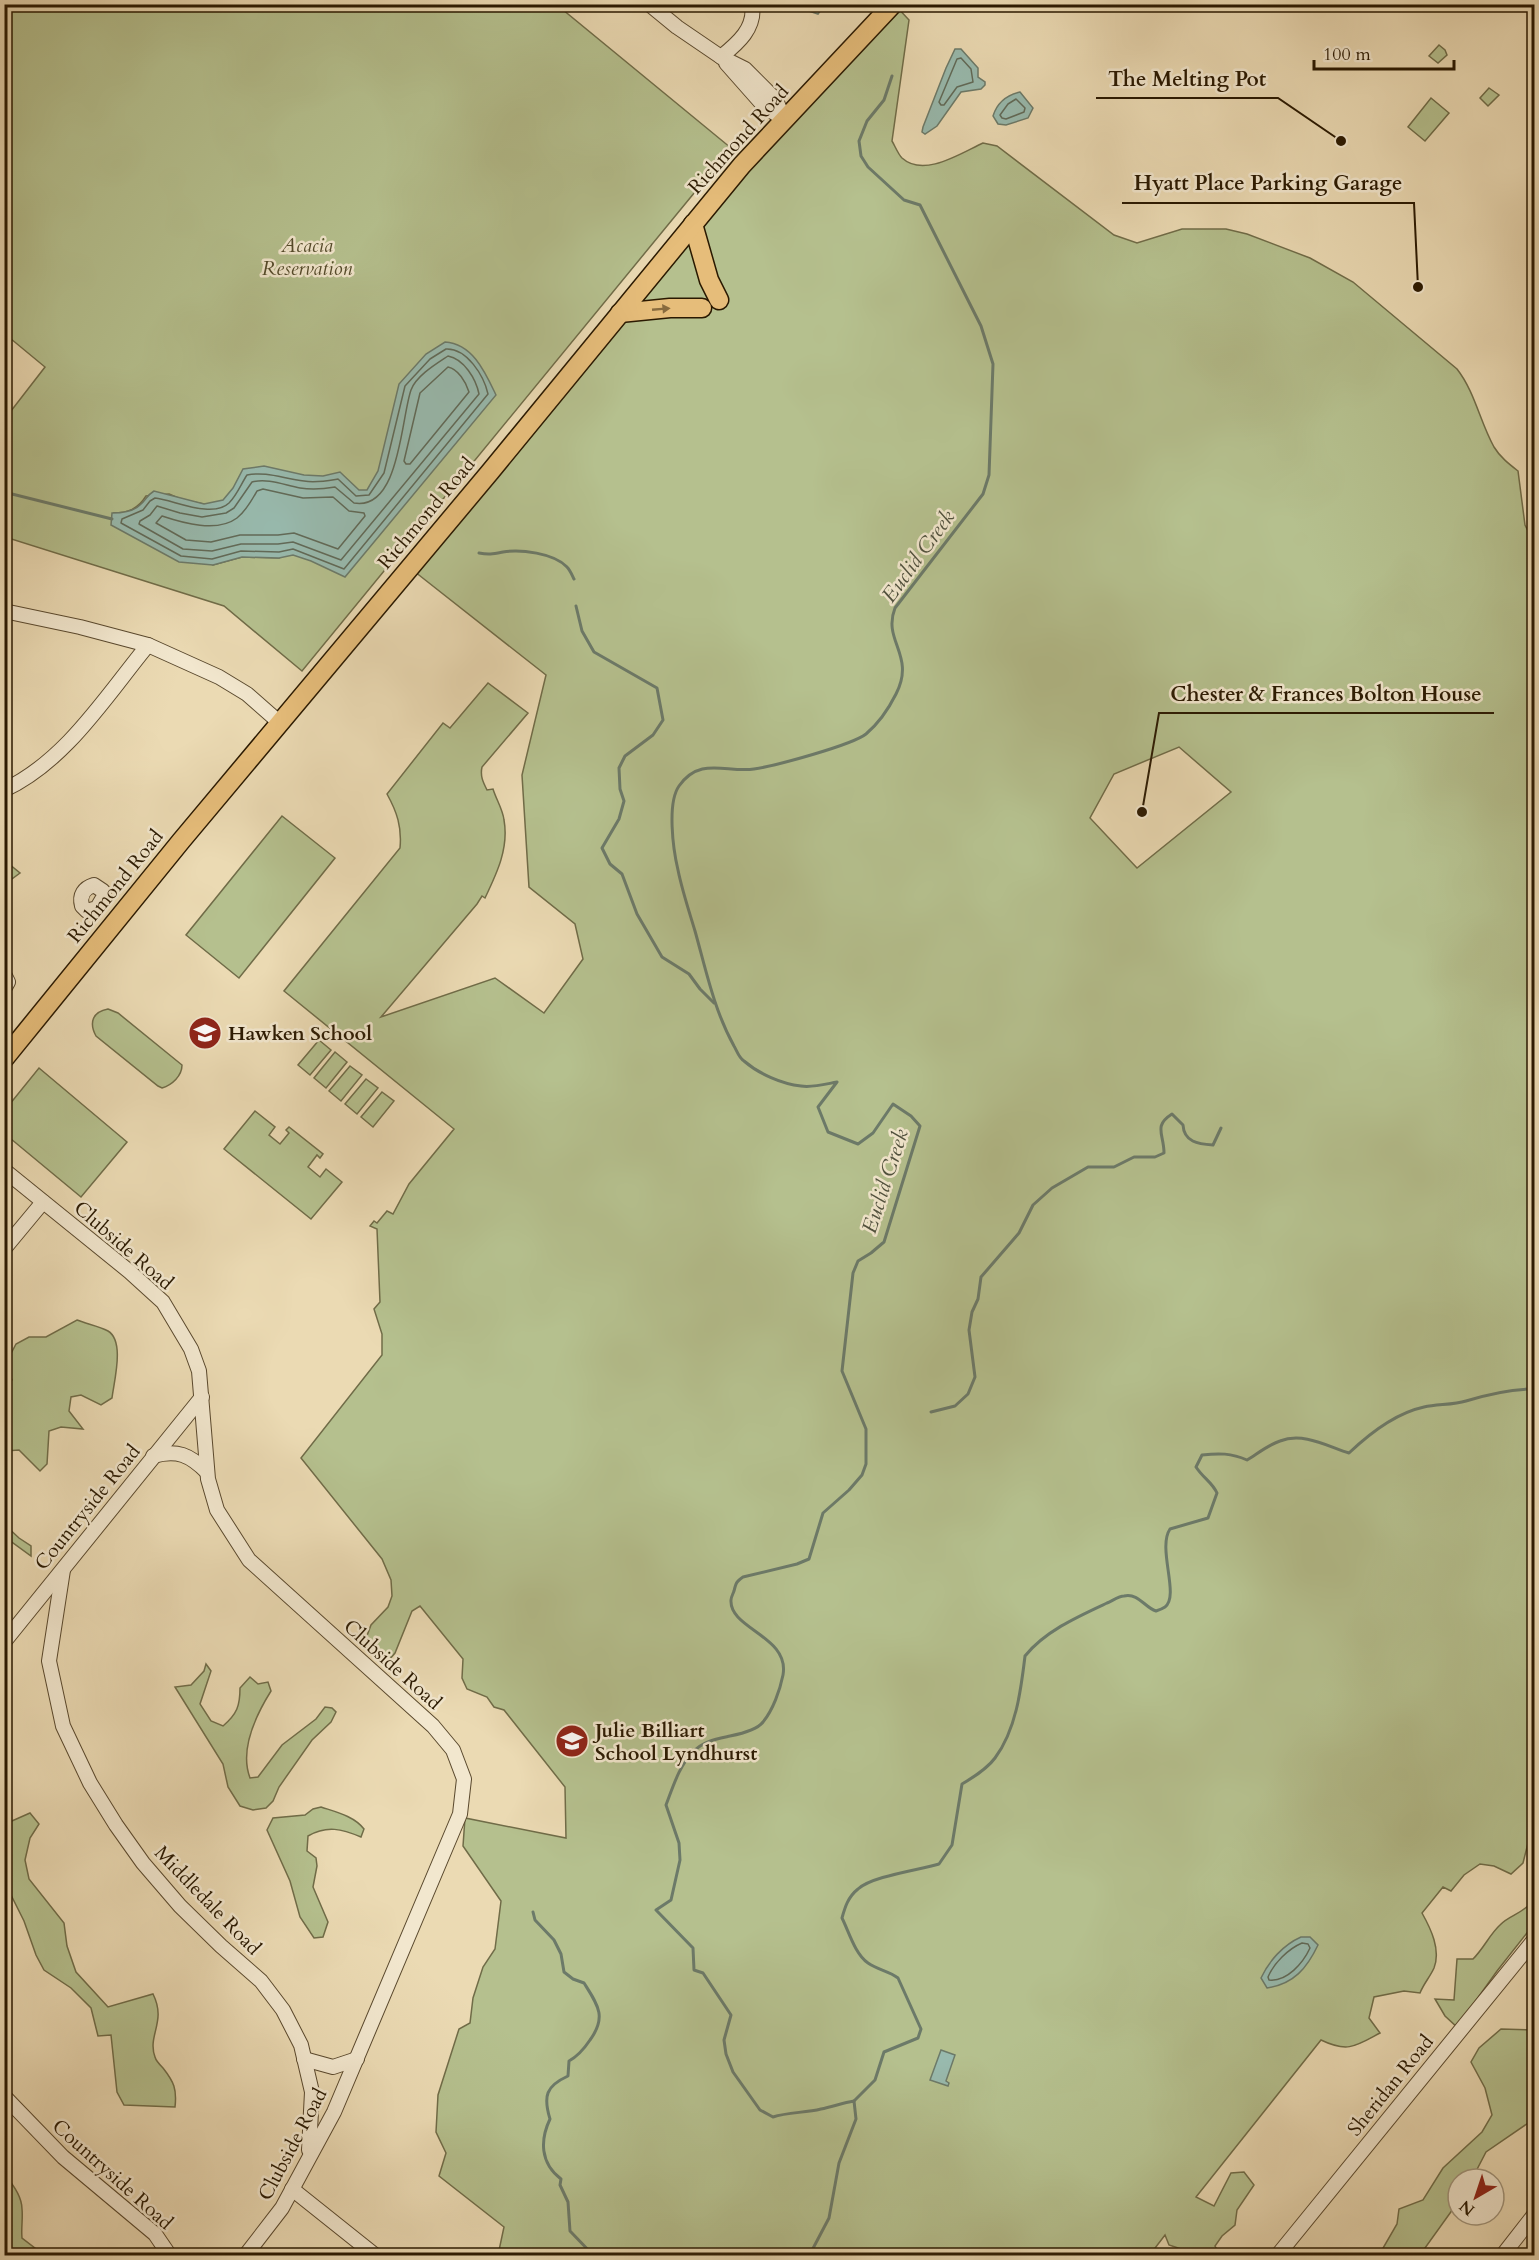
<svg xmlns="http://www.w3.org/2000/svg" width="1539" height="2260" font-family="Cardo,serif">
	<style>
		.green { fill: #b5c08e; stroke: #706c48; stroke-width: 1.5; fill-rule: evenodd }
		.water { fill: #98baae; stroke: #6c7a69; stroke-width: 1.5 }
		.lines { fill: none; stroke-linecap: round; stroke-linejoin: round }
		.shore { stroke: #616a58; stroke-width: 1.5 }
		.stream { stroke: #6c7a69; stroke-width: 3 }
		.minor-casing { stroke: #5a492e; stroke-width: 16 }
		.major-casing { stroke: #2a1901; stroke-width: 21 }
		.minor { stroke: #f2e7ce; stroke-width: 14 }
		.major { stroke: #e6bd7a; stroke-width: 18 }
		.oneway { fill: #886b3e }
		.labels { text-anchor: middle; stroke-width: 5; stroke-linejoin: round; paint-order: stroke }
		.street-label { font-size: 20px; fill: #2a1901; stroke: #f2e7ce }
		.park-label { font-size: 20px; font-style: italic; fill: #544b2b; stroke: #f2e7ce }
		.poi-label { font-size: 20px; font-weight: bold; fill: #2a1901; stroke: #f2e7ce; text-anchor: start }
		.water-label { font-size: 21px; font-style: italic; fill: #50513e; stroke: #f2e7ce }
		.leader { fill: none; stroke: #2a1901; stroke-width: 2 }
		.callout-dot { fill: #2a1901; stroke: #f2e7ce; stroke-width: 2 }
		.callout-label { font-size: 21px; text-anchor: middle; font-weight: bold; fill: #2a1901; stroke: #f2e7ce; stroke-width: 5; stroke-linejoin: round; paint-order: stroke }
	</style>
	<rect width="100%" height="100%" fill="#ebdab3"/>
	<filter id="stains"><feTurbulence type="fractalNoise" baseFrequency=".00333" numOctaves="4"/><feColorMatrix values="0 0 0 0 .2 0 0 0 0 .09 0 0 0 0 .02 0 0 0 .5 -.17"/></filter>
	<radialGradient id="worn" r=".72"><stop offset=".6" stop-color="#630" stop-opacity="0"/><stop offset="1" stop-color="#630" stop-opacity=".3"/></radialGradient>
	<g class="green">
		<path d="M5 5H557L731 148 302 671 224 606 5 537 4 420 45 367 5 334ZM169 494 183 500 204 504 278 558 242 557 213 565 113 513C128 513 138 509 146 496Z"/>
		<path d="M895 5 909 20 892 141C895 146 898 154 902 158 924 178 961 153 983 143L997 146 1114 235 1137 243 1182 229H1226L1247 234 1310 258 1353 282 1457 369C1475 392 1480 422 1494 447 1500 457 1509 464 1518 471L1525 525 1534 543V1832L1528 1843 1523 1863 1511 1874 1494 1866 1480 1864 1464 1875 1451 1891 1443 1887 1422 1913C1431 1929 1441 1950 1434 1968 1430 1977 1424 1983 1420 1993L1404 1991 1374 1997 1369 2018 1380 2033C1356 2046 1348 2053 1321 2040L1196 2197 1214 2206 1231 2173 1244 2172 1254 2185 1237 2210 1235 2225 1222 2236 1215 2246 1220 2255H1189L1181 2249 1169 2245 1165 2235 1149 2256 498 2255 504 2227 439 2176 446 2153 436 2132 438 2095 459 2029 470 2023 473 1998 483 1967 495 1949 501 1901 463 1846 465 1818 566 1838 565 1787 504 1710 494 1707 487 1697 467 1689 462 1678 463 1659 420 1606 412 1611 395 1653 388 1661 371 1652 365 1641 371 1625 388 1607 392 1596 391 1580 382 1559 301 1458 382 1355V1334L374 1309 380 1302 377 1229 370 1226 374 1221 377 1223 387 1211 393 1214 409 1184 454 1129 284 991 400 848C402 827 397 812 387 794L443 723 450 728 488 683 528 713 482 767C480 776 483 782 487 790L493 789C496 799 503 810 504 820 509 848 497 873 485 898L482 896 477 904 381 1017 495 978 544 1013 583 959 575 924 529 887 522 775 546 675 410 568 608 328ZM1179 747 1231 792 1137 868 1090 818 1114 774Z"/>
		<path d="M1439 45 1445 50 1447 55 1438 63 1429 56Z"/>
		<path d="M1489 88 1499 95 1488 106 1480 98Z"/>
		<path d="M1431 98 1449 113 1425 141 1408 127Z"/>
		<path d="M282 816 335 858 239 978 186 935Z"/>
		<path d="M5 864H9L20 873 5 884Z"/>
		<path d="M108 1009 118 1013 182 1065C182 1076 172 1085 162 1088L158 1086 96 1036C89 1023 92 1012 108 1009Z"/>
		<path d="M319 1040 331 1050 310 1075 298 1065Z"/>
		<path d="M335 1052 347 1062 326 1088 314 1078Z"/>
		<path d="M350 1066 362 1075 341 1101 329 1091Z"/>
		<path d="M39 1068 127 1142 81 1197 5 1134V1110Z"/>
		<path d="M366 1079 378 1088 357 1114 345 1104Z"/>
		<path d="M382 1092 394 1101 373 1127 361 1117Z"/>
		<path d="M255 1111 275 1127 269 1135 280 1144 289 1133 286 1130 289 1127 323 1154 320 1158 317 1155 308 1167 320 1177 326 1169 342 1182 311 1219 224 1149Z"/>
		<path d="M77 1320C87 1324 99 1326 108 1331 125 1341 114 1381 112 1398L101 1405 81 1395 71 1397 69 1411 83 1429 61 1427 49 1431 47 1464 40 1471 19 1450 5 1451V1390L12 1380 5 1365 16 1344 29 1337H46Z"/>
		<path d="M4 1524 19 1538 31 1546V1556L5 1537Z"/>
		<path d="M206 1664 211 1671 200 1704 211 1721 223 1726C237 1714 240 1706 240 1688L250 1677 258 1684 268 1682 271 1691C256 1715 239 1749 250 1778L258 1777 282 1745 316 1719 325 1707 332 1708 336 1712 331 1722 312 1740 279 1787 273 1801 266 1808 253 1810 240 1806 228 1787 223 1764 175 1687 191 1685 204 1671Z"/>
		<path d="M321 1807C336 1812 354 1816 364 1829L361 1837C342 1829 327 1825 308 1836L307 1851 316 1858 317 1866 313 1887 328 1922 323 1937 314 1938 300 1917 290 1881 267 1830 273 1818 305 1815 313 1809Z"/>
		<path d="M30 1813 39 1824 30 1838 25 1860 29 1879 64 1923 67 1946 76 1972 108 2007 153 1994C167 2022 147 2035 155 2057 156 2061 160 2065 163 2068 174 2082 177 2089 175 2107L124 2105 117 2092 111 2035 98 2036 91 2008 71 1988 44 1970 36 1955 24 1921 5 1883V1824Z"/>
		<path d="M1534 1900V1924L1497 1971 1457 2027 1445 2016 1435 1999 1454 2000 1457 1959H1473C1484 1948 1490 1934 1500 1925 1509 1915 1523 1914 1534 1900Z"/>
		<path d="M1501 2029 1534 2030V2119L1486 2152 1472 2179H1458V2202L1420 2255H1379L1397 2224 1399 2209 1423 2200 1443 2168 1482 2132 1492 2115 1485 2088 1471 2062 1479 2048Z"/>
		<path d="M4 2174C12 2183 22 2196 22 2209 23 2219 21 2228 22 2238L44 2255H15L5 2247Z"/>
	</g>
	<g class="water">
		<path d="M791 5H815L821 10 818 14Z"/>
		<path d="M955 49H961L978 68V77L985 82V85L981 89 961 92 937 126 925 134 922 132 923 127 946 68Z"/>
		<path d="M1020 92 1033 108 1028 118 1006 125 998 124 993 116C997 103 1007 95 1020 92Z"/>
		<path d="M445 342C473 344 485 372 496 395L345 577 311 561 293 555 279 558 242 557 213 565 179 562 111 525 112 513C122 513 133 512 140 505 147 499 146 496 154 491L204 504 223 500 233 488 243 469 264 466 304 475 323 476 340 472 359 490H367L378 471 399 384 426 354Z"/>
		<path d="M1531 567 1534 574V624C1522 611 1533 601 1532 587 1532 582 1529 578 1528 573Z"/>
		<path d="M1301 1937H1310L1318 1945C1307 1968 1294 1984 1267 1988L1261 1978C1269 1961 1283 1945 1301 1937Z"/>
		<path d="M941 2050 955 2055 946 2081 949 2083 948 2086 930 2080Z"/>
	</g>
	<g class="lines">
		<g class="shore">
			<path d="M961 58 971 69 973 82 957 87 944 105H941L939 102 957 59Z"/>
			<path d="M1016 99 1025 108 1024 112 1006 119 1002 118 1000 115 1008 104Z"/>
			<path d="M446 349C467 348 484 376 488 394L344 569 293 549 279 552 241 551 212 559 181 556 121 523 122 519 143 510 150 501 155 498C174 500 212 519 229 503 237 495 241 484 247 475 267 471 284 479 304 481 316 483 326 481 338 479L356 496 369 495 384 473 405 386 430 359Z"/>
			<path d="M448 356C464 359 476 379 479 394L341 560 293 542 278 544H241L212 551 183 549 139 524 140 521 150 515 157 506 180 513 202 517 226 513 234 508 252 482C268 478 284 485 300 488 312 490 324 489 335 487L354 503C400 511 401 418 411 390 416 376 436 364 448 356Z"/>
			<path d="M448 367C458 369 466 382 469 392L410 464H406L404 461 420 393Z"/>
			<path d="M263 489 303 498 333 497 349 511 364 513 365 516 338 549 294 533 278 535H240L211 542 186 540 156 523 162 516C183 523 217 533 237 518 246 511 252 500 257 491Z"/>
			<path d="M1302 1943 1308 1944 1310 1948C1303 1963 1287 1982 1269 1980L1268 1977C1274 1963 1288 1949 1302 1943Z"/>
		</g>
		<g class="stream">
			<path d="M4 492 112 519"/>
			<path d="M479 553C489 555 493 554 503 552 520 549 554 553 567 567 570 570 572 575 574 579"/>
			<path d="M576 606 582 631 594 652 657 688 663 720 653 735 625 756 619 768 620 789 624 801 619 819 602 848 610 864 622 874 637 914 662 957 689 974 700 989 714 1003"/>
			<path d="M931 1412 955 1406 968 1394 975 1377 969 1330 972 1312 978 1299 981 1277 1019 1233 1033 1205 1052 1188 1088 1167H1114L1134 1157H1155L1164 1153C1164 1134 1153 1126 1172 1114L1183 1125C1184 1142 1198 1144 1213 1145L1221 1128"/>
			<path d="M533 1912 535 1920 554 1940 561 1954 564 1972 573 1979 584 1983C598 2005 607 2017 590 2040 584 2049 578 2056 569 2061L568 2076C546 2086 543 2096 550 2119 540 2140 540 2163 561 2179L560 2185 568 2202 570 2231 594 2256"/>
			<path d="M854 2101 875 2080 884 2052 918 2038 921 2029 898 1978C889 1971 878 1970 868 1963 855 1954 849 1932 842 1918 845 1907 848 1897 858 1889 872 1876 919 1870 939 1864L952 1845 962 1784C974 1777 987 1769 995 1758 1016 1730 1021 1690 1025 1656 1045 1631 1079 1616 1107 1603 1112 1601 1119 1596 1124 1596 1139 1593 1144 1607 1156 1611 1159 1610 1162 1609 1165 1607 1180 1596 1157 1548 1170 1529L1208 1518 1217 1493C1212 1482 1203 1478 1196 1467L1202 1455C1219 1453 1231 1453 1247 1460 1257 1454 1268 1445 1280 1441 1303 1432 1327 1446 1349 1453 1369 1434 1396 1413 1424 1407 1437 1404 1453 1405 1466 1401 1489 1394 1510 1389 1534 1389"/>
			<path d="M809 2256 829 2218 839 2163 856 2119 854 2101C842 2103 832 2107 821 2109 805 2113 788 2112 773 2117L760 2110 733 2072 726 2054 724 2040 731 2015 703 1973 694 1970 693 1948 656 1910 671 1900 680 1860 679 1843 666 1805C673 1787 679 1766 693 1752 703 1741 716 1739 730 1736 740 1734 757 1730 763 1722 773 1710 780 1690 783 1675 790 1636 729 1629 731 1600 731 1597 733 1594 734 1591 736 1583 736 1582 743 1577L797 1564 809 1559 823 1513 849 1490 862 1475 866 1464V1429L842 1371 853 1273 858 1261 871 1253 884 1242 920 1126 911 1116 893 1104 873 1133 858 1144 828 1132 818 1107 837 1082C826 1084 812 1088 801 1086 782 1084 759 1074 744 1061 739 1058 737 1051 734 1046 714 1010 706 970 695 931 689 911 682 890 678 870 673 849 667 803 679 786 700 756 726 773 754 769 775 766 852 745 866 734 879 723 889 708 896 694 916 655 882 641 895 608L983 494 989 475 993 364 981 326 920 205 904 200 868 167 861 156 859 141 867 121 884 100 892 76"/>
		</g>
		<defs>
			<g id="minor">
				<path d="M649 4 677 27 721 57 745 69 776 100 784 119"/>
				<path d="M721 57C738 43 756 28 752 4"/>
				<path d="M726 63 764 106 783 119"/>
				<path d="M4 611 80 627 148 645 219 677 247 694 280 723"/>
				<path d="M4 790C66 761 106 696 148 645"/>
				<path d="M94 885 103 891 104 896 97 908 87 911 82 906C79 895 84 888 94 885Z"/>
				<path d="M4 974 8 982 4 989"/>
				<path d="M4 1170 130 1272 163 1302 191 1349 199 1371 208 1479 217 1510 249 1560 433 1726 453 1750 464 1779 460 1814 334 2112 282 2208 245 2256"/>
				<path d="M4 1249 43 1202"/>
				<path d="M153 1456C177 1449 190 1455 207 1472"/>
				<path d="M63 1570 49 1661 63 1726 90 1783 116 1825 143 1863 180 1906 221 1946 261 1981 283 2010 301 2045 312 2092 309 2150"/>
				<path d="M4 1642 202 1397"/>
				<path d="M304 2059 333 2067 357 2059"/>
				<path d="M4 2096 63 2157 155 2234 170 2256"/>
				<path d="M292 2189 376 2256"/>
				<path d="M1277 2256 1534 1940"/>
				<path d="M1502 2256 1534 2215"/>
			</g>
			<g id="major">
				<path d="M693 224 709 280 719 300"/>
				<path d="M620 313 670 308H702"/>
				<path d="M4 1059 181 841 490 472 742 165 893 4"/>
			</g>
		</defs>
		<use href="#minor" class="minor-casing"/>
		<use href="#major" class="major-casing"/>
		<use href="#minor" class="minor"/>
		<use href="#major" class="major"/>
	</g>
	<defs><path id="oneway-solid" d="M-6-.8H1V-3.2L6.5 0L1 3.2V.8H-6Z" transform="scale(1.5)"/></defs>
	<use class="oneway" href="#oneway-solid" transform="translate(661 309) rotate(-5)"/>
	<defs>
		<symbol id="school-disc" viewBox="-11 -11 22 22"><circle r="9.5" fill="#8f2418" stroke="#f2e7ce"/><path d="M0-5L7-2L0 1L-7-2ZM-4 1L0 2.5L4 1V4Q0 6-4 4Z" fill="#fff"/></symbol>
	</defs>
	<g fill-rule="evenodd">
		<use href="#school-disc" x="186" y="1014" width="38" height="38"/>
		<use href="#school-disc" x="553" y="1722" width="38" height="38"/>
	</g>
	<g class="labels">
		<g class="street-label">
			<text transform="translate(738 139) rotate(-48)" y="7">Richmond Road</text>
			<text transform="translate(426 513) rotate(-50)" y="7">Richmond Road</text>
			<text transform="translate(115 886) rotate(-51)" y="7">Richmond Road</text>
			<text transform="translate(124 1245) rotate(41)" y="7">Clubside Road</text>
			<text transform="translate(87 1507) rotate(-51)" y="7">Countryside Road</text>
			<text transform="translate(393 1664) rotate(42)" y="7">Clubside Road</text>
			<text transform="translate(208 1900) rotate(46)" y="7">Middledale Road</text>
			<text transform="translate(1390 2085) rotate(-51)" y="7">Sheridan Road</text>
			<text transform="translate(292 2144) rotate(-62)" y="7">Clubside Road</text>
			<text transform="translate(113 2174) rotate(42)" y="7">Countryside Road</text>
		</g>
		<g class="park-label">
			<text x="307" y="252">Acacia<tspan x="307" dy="23">Reservation</tspan></text>
		</g>
		<g class="poi-label">
			<text x="228" y="1040">Hawken School</text>
			<text x="595" y="1737">Julie Billiart<tspan x="595" dy="23">School Lyndhurst</tspan></text>
		</g>
		<g class="water-label">
			<text transform="translate(918 556) rotate(-54)" y="7">Euclid Creek</text>
			<text transform="translate(885 1181) rotate(-72)" y="7">Euclid Creek</text>
		</g>
	</g>
	<path class="leader" d="M1341 141L1278 98H1096M1418 287L1414 203H1122M1142 812L1159 713H1494"/>
	<g class="callout-dot">
		<circle cx="1341" cy="141" r="6"/>
		<circle cx="1418" cy="287" r="6"/>
		<circle cx="1142" cy="812" r="6"/>
	</g>
	<g class="callout-label">
		<text x="1187" y="86">The Melting Pot</text>
		<text x="1268" y="190">Hyatt Place Parking Garage</text>
		<text x="1326" y="701">Chester &amp; Frances Bolton House</text>
	</g>
	<rect width="1539" height="2260" fill="none" stroke="#ebdab3" stroke-width="24"/>
	<rect x="6" y="6" width="1527" height="2248" fill="none" stroke="#2a1901" stroke-width="3"/>
	<rect x="12" y="12" width="1515" height="2236" fill="none" stroke="#2a1901" stroke-width="1.5"/>
	<g transform="translate(1476 2197) rotate(219)"><circle r="28" fill="#f2e7ce" stroke="#a2957c" stroke-width="1.5"/>
	<path d="M0-4.5L10 22L0 15L-10 22Z" fill="#8f2418"/>
	<text y="-9" font-size="16" font-weight="bold" text-anchor="middle" fill="#2a1901">N</text>
	</g>
	<path d="M1314 60v9h140v-9" fill="none" stroke="#2a1901" stroke-width="3"/>
	<text x="1323" y="60" font-size="18" fill="#2a1901" stroke="#f2e7ce" stroke-width="4.5" paint-order="stroke">100 m</text>
	<rect width="100%" height="100%" filter="url(#stains)"/>
	<rect width="100%" height="100%" fill="url(#worn)"/>
</svg>
